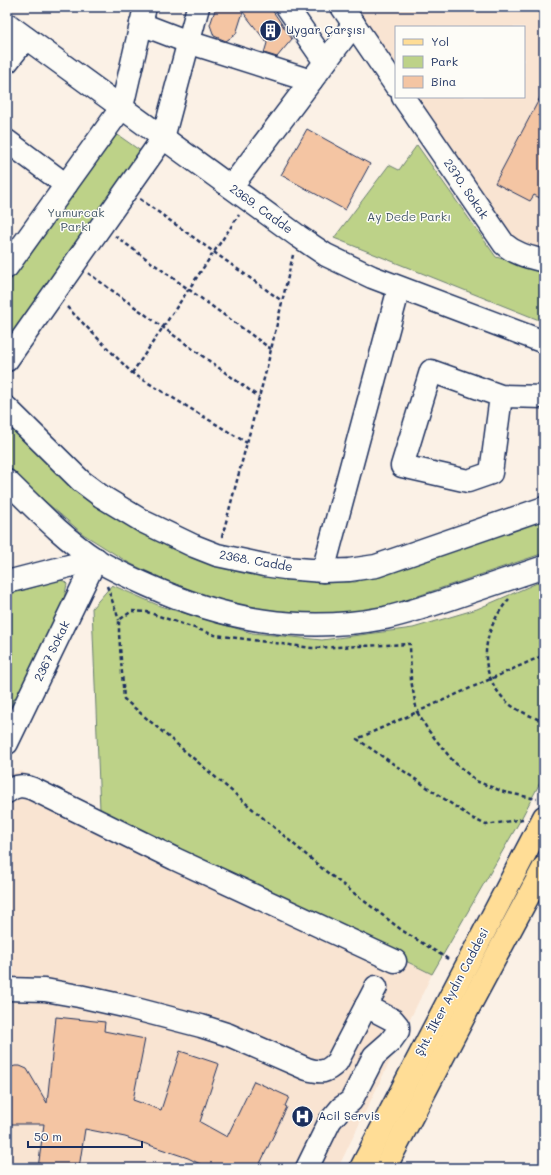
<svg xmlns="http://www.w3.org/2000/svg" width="551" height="1175" font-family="Mali,sans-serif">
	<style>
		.built { fill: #f9e4d2 }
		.green { fill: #bdd288; stroke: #6c8073 }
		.building { fill: #f4c5a3; stroke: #1b2f5e }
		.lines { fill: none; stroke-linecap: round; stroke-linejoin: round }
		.minor-casing { stroke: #1b2f5e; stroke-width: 25 }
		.major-casing { stroke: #1b2f5e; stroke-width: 25 }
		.path { stroke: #1b2f5e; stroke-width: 2.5; stroke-dasharray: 4 3; stroke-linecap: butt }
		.minor { stroke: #fdfcf7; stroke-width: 22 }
		.major { stroke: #ffdd96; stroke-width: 22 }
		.labels { text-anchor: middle; stroke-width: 3; stroke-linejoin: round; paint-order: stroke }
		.poi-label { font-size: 12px; fill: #1b2f5e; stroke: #fdfcf7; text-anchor: start }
		.street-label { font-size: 12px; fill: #1b2f5e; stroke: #fdfcf7 }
		.park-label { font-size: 12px; fill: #445868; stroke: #fdfcf7 }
	</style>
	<rect width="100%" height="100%" fill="#fbf1e6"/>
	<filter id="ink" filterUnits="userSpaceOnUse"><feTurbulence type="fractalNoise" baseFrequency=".025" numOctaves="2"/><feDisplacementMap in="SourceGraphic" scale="8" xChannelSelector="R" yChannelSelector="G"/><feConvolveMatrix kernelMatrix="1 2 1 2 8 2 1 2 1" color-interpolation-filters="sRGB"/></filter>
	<g filter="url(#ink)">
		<g class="built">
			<path d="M352 7H544V249L521 245 513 238 413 97H524V27H396V72Z"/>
			<path d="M21 771 432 974 338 1168H7V775Z"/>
		</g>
		<g class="green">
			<path d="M115 133 145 154 7 349V285Z"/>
			<path d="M417 145 496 257 544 271V322L334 238 389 165 399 170Z"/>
			<path d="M7 424 56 472 86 496 180 551 234 570 291 580 355 582 544 519V553L365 614 308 615 267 612 220 601 176 585 129 563 83 534 38 495 7 465Z"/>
			<path d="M59 580 64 581 67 584 62 609 7 721V595Z"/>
			<path d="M544 580V775L521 819 432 974 100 810 92 608 112 585 160 606 252 633 322 640 413 628 477 609Z"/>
		</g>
		<g class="building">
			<path d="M216 7H270L292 39 277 57 264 53 267 43 243 12 236 34 226 41 214 36 210 25Z"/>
			<path d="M544 90V200L534 195 530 201 495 183Z"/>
			<path d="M307 129 370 164 345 210 281 175Z"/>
			<path d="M56 1017 105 1022 104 1031 145 1039 133 1100 161 1110 180 1051 219 1064 200 1122 227 1137 254 1081 289 1097 285 1106 287 1107 258 1168H208L188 1158 125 1137 85 1129 79 1168H38L44 1124H7V1069L15 1066H20L27 1069 47 1103Z"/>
		</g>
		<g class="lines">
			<defs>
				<g id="minor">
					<path d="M287 7 325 62"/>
					<path d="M342 7 396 86"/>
					<path d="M7 24 298 236 326 255 372 277 544 342"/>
					<path d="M141 24 188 42 311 81"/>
					<path d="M7 62 26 38"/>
					<path d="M403 97 504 244C515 254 529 257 544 261"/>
					<path d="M7 141 66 185"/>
					<path d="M231 187 354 24"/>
					<path d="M7 267 122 107 145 7"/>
					<path d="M7 360 163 138 198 7"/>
					<path d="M501 396 491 473 468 481 402 466 431 371 501 396 544 397"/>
					<path d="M7 408 81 481 101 496 144 522 194 546 217 555 264 565 285 568 323 571 349 570 376 566 544 508"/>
					<path d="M7 481C35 508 62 537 95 559 111 569 129 577 147 585 224 620 301 634 385 618 412 612 438 603 464 594 491 585 517 576 544 567"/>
					<path d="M323 571 399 288"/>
					<path d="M7 582 96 559"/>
					<path d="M7 743 96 559"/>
					<path d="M7 792C16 785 23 785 33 789L175 859 395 961"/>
					<path d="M7 989 45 990 79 996 124 1006 201 1026 229 1035 307 1069C321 1073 326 1073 337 1062L376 987"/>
					<path d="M307 1168 330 1121 341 1108 351 1101 374 1056 390 1042 398 1031V1026L393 1020 366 1006"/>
				</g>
				<g id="major">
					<path d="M361 1168 544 817"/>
					<path d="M385 1168 470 1005 544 867"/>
				</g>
			</defs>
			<use href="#minor" class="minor-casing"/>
			<use href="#major" class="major-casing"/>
			<g class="path">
				<path d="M140 199 282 301"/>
				<path d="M115 236 271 349"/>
				<path d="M88 273 259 397"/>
				<path d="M67 307 132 373 247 443"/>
				<path d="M132 373 239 215"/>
				<path d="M222 537 266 371 293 255"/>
				<path d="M107 586 119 620"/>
				<path d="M509 599C483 629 475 671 506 701 516 711 532 716 544 722"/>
				<path d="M523 819 486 825 472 818 357 739 417 712 428 730 453 761 476 781 504 792 537 799"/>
				<path d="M448 959 403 931 324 870 124 699 119 634V620L132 611 147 612 215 635 312 648 410 644 411 680 417 712 544 655"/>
			</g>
			<use href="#minor" class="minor"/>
			<use href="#major" class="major"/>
		</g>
	</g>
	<defs>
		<symbol id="building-disc" viewBox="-11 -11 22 22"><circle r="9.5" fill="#1b2f5e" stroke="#fdfcf7"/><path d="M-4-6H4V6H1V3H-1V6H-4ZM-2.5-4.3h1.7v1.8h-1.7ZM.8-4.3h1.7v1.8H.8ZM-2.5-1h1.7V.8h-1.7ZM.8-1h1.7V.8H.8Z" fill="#fff"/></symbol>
		<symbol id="hospital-disc" viewBox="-11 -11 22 22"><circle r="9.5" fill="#1b2f5e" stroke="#fdfcf7"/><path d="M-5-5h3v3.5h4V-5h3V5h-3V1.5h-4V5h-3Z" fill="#fff"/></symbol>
	</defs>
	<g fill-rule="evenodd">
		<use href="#building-disc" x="258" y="18" width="25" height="25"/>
		<use href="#hospital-disc" x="290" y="1104" width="25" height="25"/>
	</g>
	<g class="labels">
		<g class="poi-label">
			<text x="286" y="34">Uygar Çarşısı</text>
			<text x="318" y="1120">Acil Servis</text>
		</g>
		<g class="street-label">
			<text transform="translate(466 189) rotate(56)" y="4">2370. Sokak</text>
			<text transform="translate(261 209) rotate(36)" y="4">2369. Cadde</text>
			<text transform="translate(256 561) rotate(10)" y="4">2368. Cadde</text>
			<text transform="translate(52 651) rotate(-64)" y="4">2367 Sokak</text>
			<text transform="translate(452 992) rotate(-62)" y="4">Şht. İlker Aydın Caddesi</text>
		</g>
		<g class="park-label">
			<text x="76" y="217">Yumurcak<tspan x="76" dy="14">Parkı</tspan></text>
			<text x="409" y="221">Ay Dede Parkı</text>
		</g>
	</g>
	<rect width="551" height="1175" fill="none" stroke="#fdfcf7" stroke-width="24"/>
	<rect x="12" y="12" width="527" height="1151" fill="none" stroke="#1b2f5e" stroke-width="1.5" filter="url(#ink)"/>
	<rect x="395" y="26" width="130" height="72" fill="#fdfcf7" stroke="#a3aaba"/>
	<rect x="403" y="39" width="20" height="6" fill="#ffdd96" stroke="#a3aaba"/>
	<text x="431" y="46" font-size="12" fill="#1b2f5e">Yol</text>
	<rect x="403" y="56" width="20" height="12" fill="#bdd288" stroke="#a3aaba"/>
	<text x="431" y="66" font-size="12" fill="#1b2f5e">Park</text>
	<rect x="403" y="76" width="20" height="12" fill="#f4c5a3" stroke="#a3aaba"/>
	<text x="431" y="86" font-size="12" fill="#1b2f5e">Bina</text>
	<path d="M28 1141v6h114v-6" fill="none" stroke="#1b2f5e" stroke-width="2"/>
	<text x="34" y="1141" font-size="12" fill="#1b2f5e" stroke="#fdfcf7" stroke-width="3" paint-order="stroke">50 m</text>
</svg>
